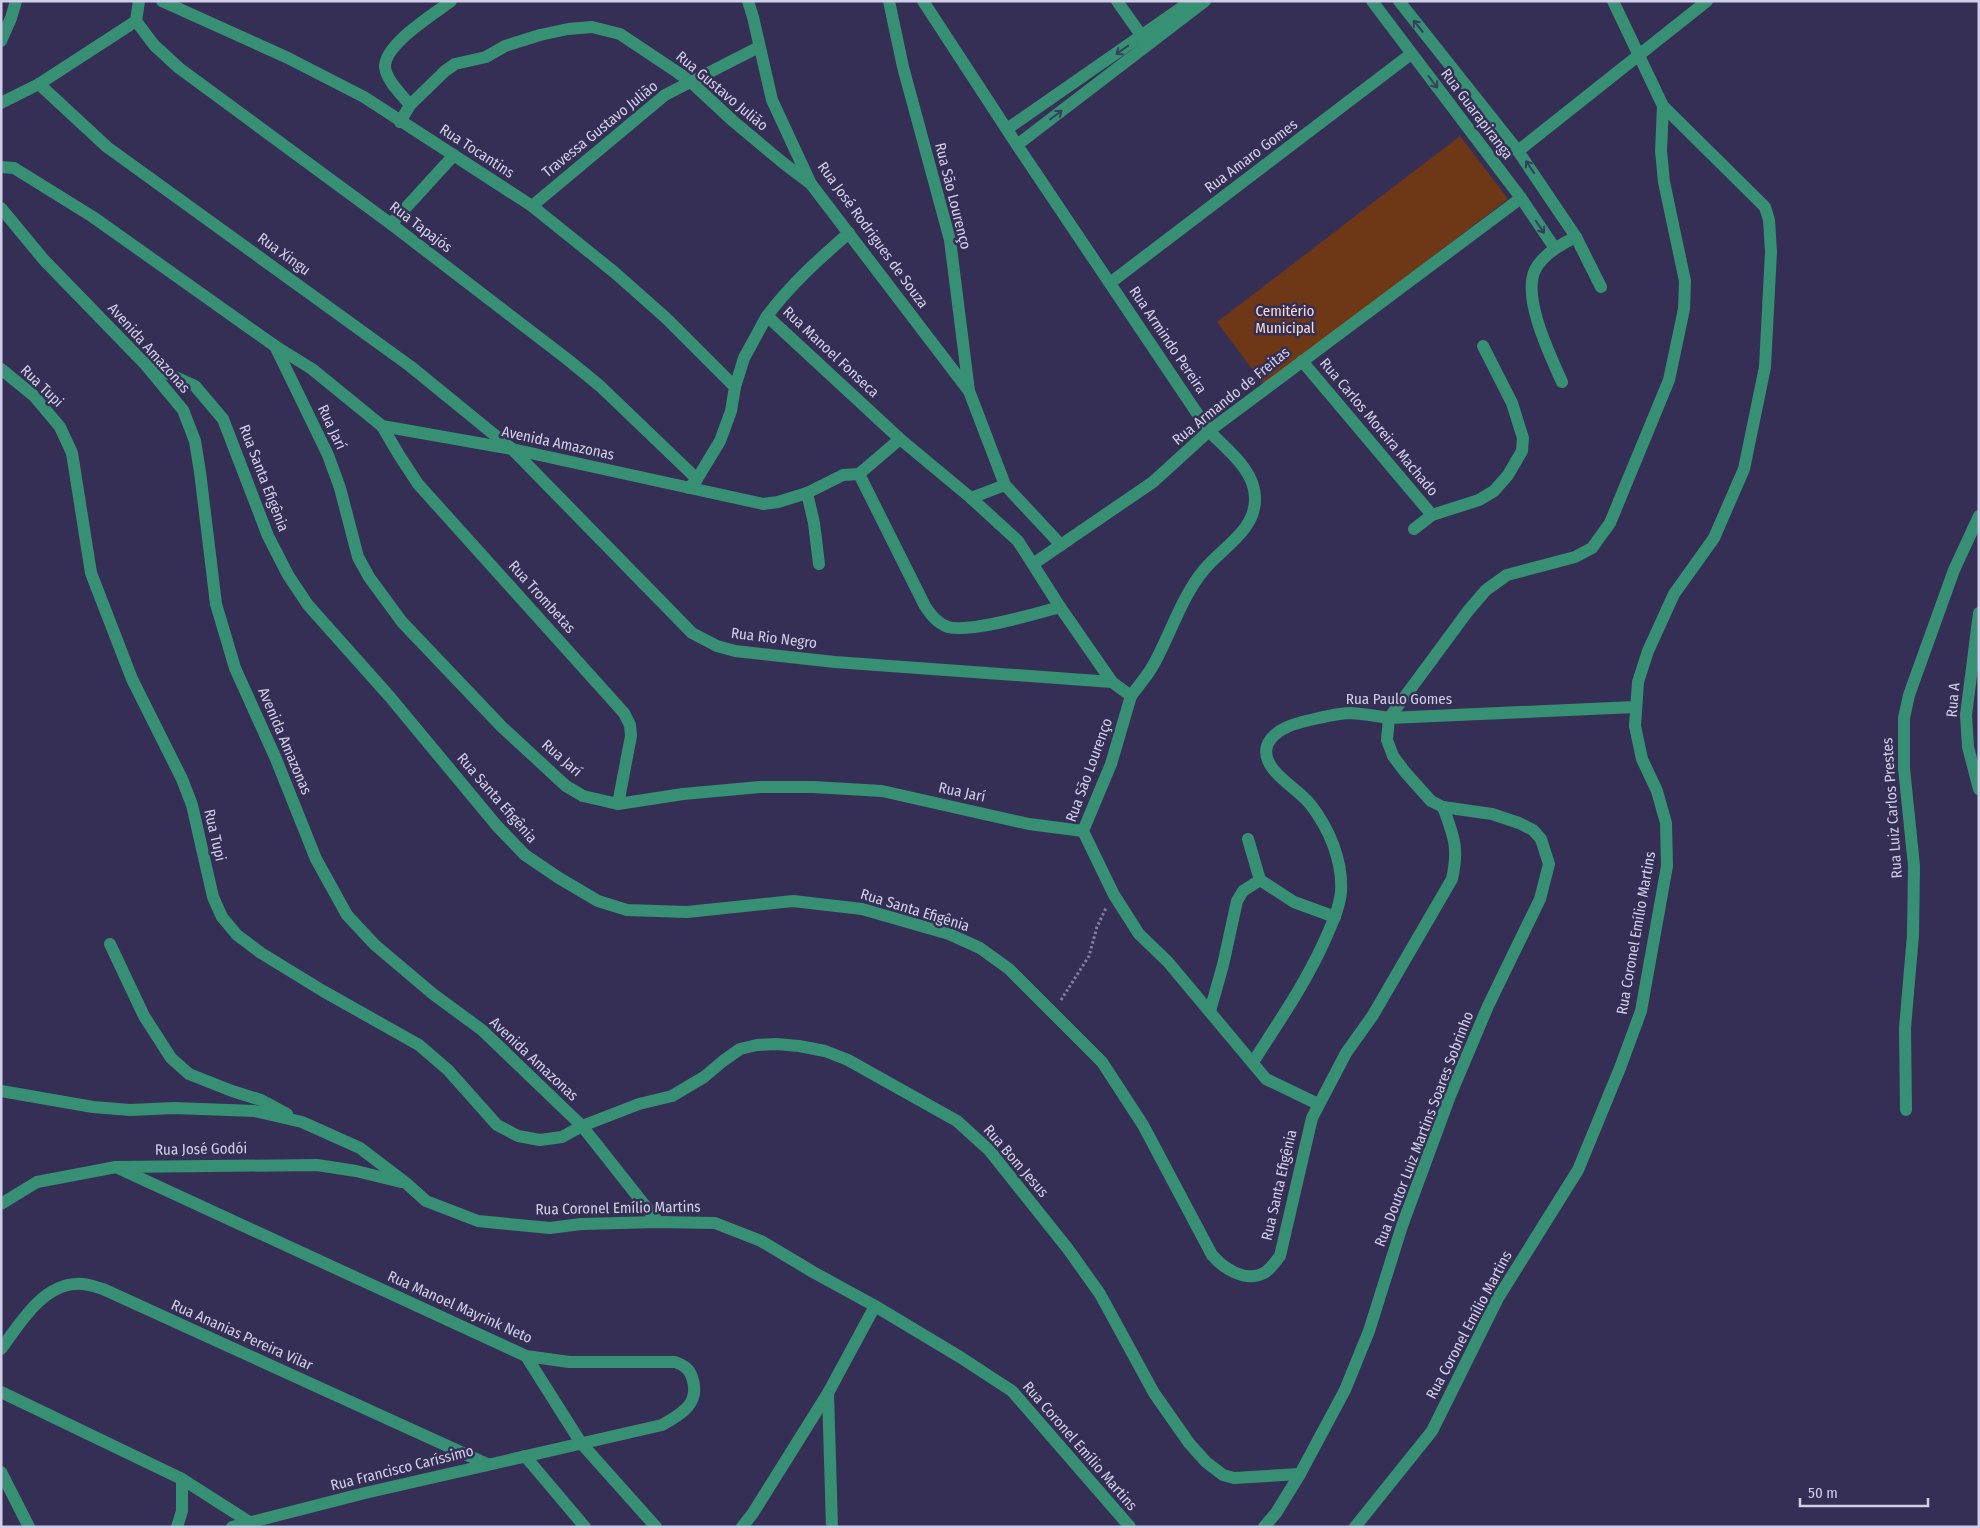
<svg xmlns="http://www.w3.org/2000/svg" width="1980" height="1528" font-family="'Fira Sans Condensed',sans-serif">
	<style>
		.green { fill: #6e3817 }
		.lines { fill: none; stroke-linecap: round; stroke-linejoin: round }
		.path { stroke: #827e9e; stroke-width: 3; stroke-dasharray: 2.5 2.5; stroke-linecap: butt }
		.minor { stroke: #379074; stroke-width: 12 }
		.oneway { stroke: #353e5a }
		.labels { text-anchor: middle; stroke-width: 5; stroke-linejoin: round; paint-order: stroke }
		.street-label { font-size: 15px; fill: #d1cfe8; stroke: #352f56 }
		.park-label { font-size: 15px; fill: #f7dccd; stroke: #352f56 }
	</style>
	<rect width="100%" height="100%" fill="#352f56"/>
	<path class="green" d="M1460 136 1508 199 1264 385 1217 322Z"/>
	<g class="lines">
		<path class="path" d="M1061 1000 1089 956 1097 927 1106 908"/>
		<g class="minor">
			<path d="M139 1 136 21 154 45 179 68 391 224 567 359 600 386 697 479"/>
			<path d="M162 1 288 58 364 97 532 206 614 272 666 318 735 387"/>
			<path d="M748 1 753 17 772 100 811 184 969 391"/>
			<path d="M889 1 903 67 950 240 969 391 1005 485 1061 545"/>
			<path d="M923 1 1017 145 1209 431C1227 450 1255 470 1255 498 1256 531 1221 548 1203 571 1182 597 1171 632 1155 662 1149 674 1139 685 1131 696"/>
			<path d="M1117 1 1146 42"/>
			<path d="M1372 1 1521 198 1554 247"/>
			<path d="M1399 1 1518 151 1576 237 1601 287"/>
			<path d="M1 41 11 18 16 1"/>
			<path d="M39 84 107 147 410 366 512 449 692 633 717 646 735 651 835 662 1112 682"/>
			<path d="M1 103 39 84 136 21"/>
			<path d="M410 105C402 95 385 79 385 66 386 43 434 14 451 1"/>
			<path d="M400 122 410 105 445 71 455 64 486 57 505 46 540 35 568 29 592 27 620 34 677 72 691 82 733 121 782 162 811 184"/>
			<path d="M1007 129 1191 1"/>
			<path d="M1017 145 1205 1"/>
			<path d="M1518 151 1707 1"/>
			<path d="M1 167 14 168 93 217 275 346 312 369 382 426 512 449 763 504 778 502 807 493 843 475 859 474 900 439"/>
			<path d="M532 206 665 95 759 47"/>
			<path d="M1 208 44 260 144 363 183 410 195 441 200 472 216 604 235 668 276 759 316 859 347 915 375 945 433 994 482 1030 582 1126 658 1222"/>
			<path d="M391 224 454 155"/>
			<path d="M1110 283 1411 54"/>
			<path d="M767 316C791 284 819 259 849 233"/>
			<path d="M275 346 328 455 340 488 358 557 369 577 402 622 502 727 566 786 583 796 618 804 683 794 760 787H813L882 791 1029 824 1083 831"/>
			<path d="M1302 361 1432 515"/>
			<path d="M144 363 195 386 223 419 268 536 288 575 308 605 390 697 497 826 525 855 559 878 598 901 627 910 687 912 793 901 862 909 949 934 980 948 1009 969 1102 1062 1143 1125 1212 1255C1223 1268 1245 1283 1264 1273 1271 1269 1275 1262 1280 1256L1312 1118 1346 1053 1373 1015 1452 879C1459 848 1454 837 1443 807"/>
			<path d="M1 369 34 396 60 427 72 453 91 573 132 679 182 779 192 805 213 897 222 917 237 935 261 953 323 991 419 1045 448 1070 497 1125 518 1136 540 1140 562 1137 582 1126 639 1104 672 1096 704 1077 723 1061 740 1049 757 1045 776 1044 799 1046 825 1051 848 1060 957 1121 989 1150 1068 1249 1100 1294 1154 1393 1189 1443 1206 1462 1223 1475 1234 1478 1300 1474"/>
			<path d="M1562 382C1550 355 1522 298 1535 270 1543 254 1561 244 1576 237"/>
			<path d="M382 426 399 455 418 484 624 713 630 725 631 736 618 804"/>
			<path d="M859 474 925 606C931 615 937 623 948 627 971 633 1035 614 1060 607"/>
			<path d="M689 488 697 479 720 441 731 411 735 387 744 358 767 316 900 439 971 498 1018 541 1060 607 1112 682 1131 696 1111 764 1083 831 1114 895 1139 934 1168 962 1266 1079 1318 1104"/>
			<path d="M807 493 814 523 819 564"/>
			<path d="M971 498 1005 485"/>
			<path d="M1414 529 1432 515 1479 500 1494 491 1508 475 1522 451 1523 438 1512 403 1483 346"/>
			<path d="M1033 564 1153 482 1209 431 1521 198"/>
			<path d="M1979 613 1966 715 1968 747 1979 789"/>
			<path d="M1260 880 1294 902 1335 917"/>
			<path d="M110 944 144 1016 171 1058 189 1074 232 1091 261 1100 287 1114"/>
			<path d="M1210 1011 1223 965 1237 901 1243 891 1260 880 1248 839"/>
			<path d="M1253 1062C1278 1023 1305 984 1324 942 1331 926 1339 910 1341 892 1343 861 1329 828 1310 804 1298 788 1260 770 1267 746 1269 739 1278 731 1285 728 1296 722 1339 713 1351 713 1364 714 1377 716 1389 718L1635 707"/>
			<path d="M1 1091 93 1107 130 1110 174 1108 255 1111 302 1122 360 1148 406 1183 426 1201 478 1221 550 1228 581 1224 658 1222 715 1223 761 1241 813 1272 875 1306 960 1357 1012 1391 1130 1527"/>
			<path d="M1906 1110 1905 1028 1913 935 1914 866 1904 768V718L1909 695 1954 570 1979 516"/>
			<path d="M116 1167 526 1356 569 1362H675C683 1365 689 1368 692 1377 701 1403 682 1414 662 1425L365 1493 232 1527"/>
			<path d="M1 1204 37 1182 116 1167 317 1165 356 1171 401 1182"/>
			<path d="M1 1349C19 1325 42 1285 76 1284 85 1283 93 1286 103 1289L487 1464"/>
			<path d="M526 1356 581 1443 656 1527"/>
			<path d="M1 1392 182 1479 251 1523"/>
			<path d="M828 1393 832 1527"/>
			<path d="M525 1456 585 1527"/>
			<path d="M1 1472 29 1527"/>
			<path d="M177 1527 182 1511V1479"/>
			<path d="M742 1527 753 1513 828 1393 875 1306"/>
			<path d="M1264 1527 1276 1513 1300 1474 1345 1390 1369 1331 1402 1226 1450 1096 1488 1006 1540 899 1549 864 1541 839 1533 830 1519 823 1492 814 1443 807 1431 801 1405 772 1393 756 1387 740 1389 718 1468 611 1486 590 1507 575 1575 557 1592 548 1610 523 1669 380 1684 309 1685 281 1664 182 1661 151 1663 106 1613 1"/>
			<path d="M1355 1527 1432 1431 1498 1298 1578 1170 1620 1068 1641 1011 1667 866 1666 823 1657 791 1642 759 1635 726 1638 682 1648 651 1674 594 1714 538 1744 469 1765 367 1771 252 1769 220 1765 207 1663 106"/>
		</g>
	</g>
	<defs><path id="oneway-shaft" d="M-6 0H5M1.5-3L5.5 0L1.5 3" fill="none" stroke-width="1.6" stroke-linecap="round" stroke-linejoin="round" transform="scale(1.25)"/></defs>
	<g class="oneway">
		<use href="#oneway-shaft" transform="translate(1418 26) rotate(-129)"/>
		<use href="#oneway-shaft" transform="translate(1122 50) rotate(145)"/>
		<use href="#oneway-shaft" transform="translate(1433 82) rotate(53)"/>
		<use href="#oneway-shaft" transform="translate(1056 115) rotate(-37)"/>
		<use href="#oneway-shaft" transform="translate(1530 167) rotate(-124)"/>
		<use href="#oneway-shaft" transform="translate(1540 227) rotate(56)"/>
	</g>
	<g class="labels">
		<g class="street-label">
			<text transform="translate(722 91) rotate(40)" y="5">Rua Gustavo Julião</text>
			<text transform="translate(1477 114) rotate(53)" y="5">Rua Guarapiranga</text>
			<text transform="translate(600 129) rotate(-39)" y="5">Travessa Gustavo Julião</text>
			<text transform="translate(477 151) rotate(33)" y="5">Rua Tocantins</text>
			<text transform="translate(1251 156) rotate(-37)" y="5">Rua Amaro Gomes</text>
			<text transform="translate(953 196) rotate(76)" y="5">Rua São Lourenço</text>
			<text transform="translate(421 227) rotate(37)" y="5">Rua Tapajós</text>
			<text transform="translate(873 235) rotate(54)" y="5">Rua José Rodrigues de Souza</text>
			<text transform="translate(284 254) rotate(36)" y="5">Rua Xingu</text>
			<text transform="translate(1168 340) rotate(56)" y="5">Rua Armindo Pereira</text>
			<text transform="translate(149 348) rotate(48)" y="5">Avenida Amazonas</text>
			<text transform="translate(831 352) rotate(43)" y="5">Rua Manoel Fonseca</text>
			<text transform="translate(42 386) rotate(44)" y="5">Rua Tupi</text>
			<text transform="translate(1231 396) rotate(-39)" y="5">Rua Armando de Freitas</text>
			<text transform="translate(332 427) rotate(65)" y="5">Rua Jarí</text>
			<text transform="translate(1379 427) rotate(50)" y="5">Rua Carlos Moreira Machado</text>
			<text transform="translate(558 443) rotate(12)" y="5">Avenida Amazonas</text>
			<text transform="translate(264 478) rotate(69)" y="5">Rua Santa Efigênia</text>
			<text transform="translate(542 597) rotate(48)" y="5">Rua Trombetas</text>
			<text transform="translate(774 638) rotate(7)" y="5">Rua Rio Negro</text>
			<text x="1399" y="704">Rua Paulo Gomes</text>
			<text transform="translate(1953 700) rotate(-85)" y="5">Rua A</text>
			<text transform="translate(285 741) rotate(67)" y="5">Avenida Amazonas</text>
			<text transform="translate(562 758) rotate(41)" y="5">Rua Jarí</text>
			<text transform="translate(1089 770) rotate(-70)" y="5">Rua São Lourenço</text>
			<text transform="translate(962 792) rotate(12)" y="5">Rua Jarí</text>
			<text transform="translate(497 798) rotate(49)" y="5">Rua Santa Efigênia</text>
			<text transform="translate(1892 808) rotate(-94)" y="5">Rua Luiz Carlos Prestes</text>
			<text transform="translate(215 835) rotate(77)" y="5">Rua Tupi</text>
			<text transform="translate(915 910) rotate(17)" y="5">Rua Santa Efigênia</text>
			<text transform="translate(1636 933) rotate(-80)" y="5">Rua Coronel Emílio Martins</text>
			<text transform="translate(534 1059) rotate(43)" y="5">Avenida Amazonas</text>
			<text transform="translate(1424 1129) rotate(-69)" y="5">Rua Doutor Luiz Martins Soares Sobrinho</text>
			<text transform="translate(201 1149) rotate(-1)" y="5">Rua José Godói</text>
			<text transform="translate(1016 1161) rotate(49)" y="5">Rua Bom Jesus</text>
			<text transform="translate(1279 1185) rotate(-77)" y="5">Rua Santa Efigênia</text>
			<text transform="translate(618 1208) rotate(-1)" y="5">Rua Coronel Emílio Martins</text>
			<text transform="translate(460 1307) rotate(24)" y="5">Rua Manoel Mayrink Neto</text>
			<text transform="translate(1469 1325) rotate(-62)" y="5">Rua Coronel Emílio Martins</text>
			<text transform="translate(242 1335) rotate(24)" y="5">Rua Ananias Pereira Vilar</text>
			<text transform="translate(1080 1446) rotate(49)" y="5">Rua Coronel Emílio Martins</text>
			<text transform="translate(402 1468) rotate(-14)" y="5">Rua Francisco Caríssimo</text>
		</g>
		<g class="park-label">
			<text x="1285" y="316">Cemitério<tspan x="1285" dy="17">Municipal</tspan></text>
		</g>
	</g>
	<rect width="1980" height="1528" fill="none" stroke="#d1cfe8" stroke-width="5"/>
	<path d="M1800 1498v8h128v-8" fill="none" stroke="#d1cfe8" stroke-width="2.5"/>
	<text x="1808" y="1498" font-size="15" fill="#d1cfe8" stroke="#352f56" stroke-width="4" paint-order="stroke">50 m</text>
</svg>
